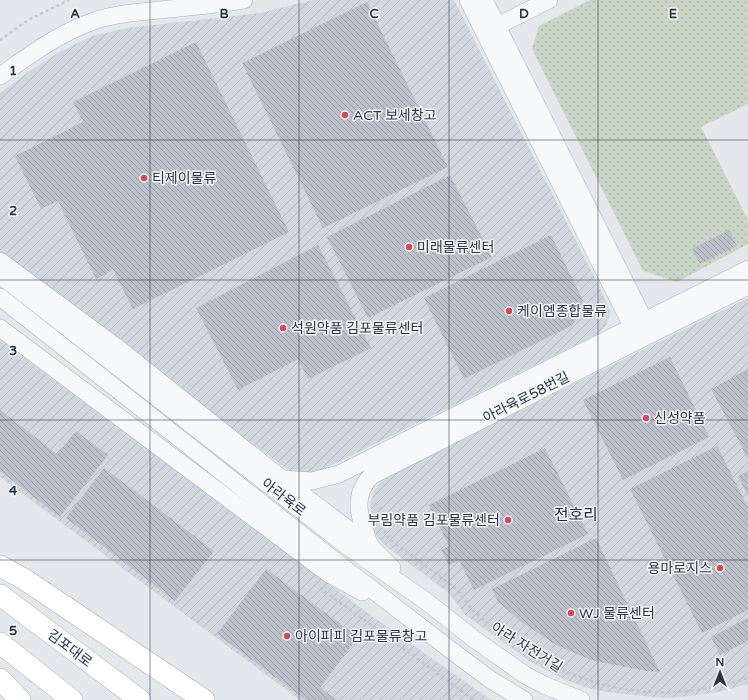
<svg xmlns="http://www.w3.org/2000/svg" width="748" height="700" font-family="'Varela Round','Noto Sans KR',sans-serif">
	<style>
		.industrial { fill: url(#industrial-furrows) }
		.park { fill: url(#park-dots) }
		.building { fill: url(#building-back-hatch) }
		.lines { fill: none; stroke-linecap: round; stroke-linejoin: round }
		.minor-casing { stroke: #a9aeb7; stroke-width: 18 }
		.major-casing { stroke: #a3abb8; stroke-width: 22 }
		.path { stroke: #c2c5cb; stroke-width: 2.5; stroke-dasharray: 3 3; stroke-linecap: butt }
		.minor { stroke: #f7f8fa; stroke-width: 17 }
		.major { stroke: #fff; stroke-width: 21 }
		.grid { fill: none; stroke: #2b3445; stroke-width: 1; stroke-opacity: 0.55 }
		.poi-dot { fill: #d1495b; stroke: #f4f6f9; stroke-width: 1.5 }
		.labels { text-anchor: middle; stroke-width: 3; stroke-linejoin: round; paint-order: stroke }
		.poi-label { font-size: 14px; fill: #2b3445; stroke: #f4f6f9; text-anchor: start }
		.street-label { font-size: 14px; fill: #2b3445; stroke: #f4f6f9 }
		.quarter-label { font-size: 16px; fill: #1d2536; stroke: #f4f6f9 }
		.grid-label { font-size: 13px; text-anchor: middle; font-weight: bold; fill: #2b3445; stroke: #f4f6f9; stroke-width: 3; stroke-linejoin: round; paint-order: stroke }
	</style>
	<defs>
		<pattern id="industrial-furrows" width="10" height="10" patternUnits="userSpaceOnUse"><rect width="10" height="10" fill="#d2d6de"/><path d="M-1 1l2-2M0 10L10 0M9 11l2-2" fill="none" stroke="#b4b8c0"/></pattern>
		<pattern id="park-dots" width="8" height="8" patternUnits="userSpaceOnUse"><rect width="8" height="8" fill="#c9d6c5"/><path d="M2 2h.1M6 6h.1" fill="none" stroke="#adb8ab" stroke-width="1.8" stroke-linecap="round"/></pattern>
		<pattern id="building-back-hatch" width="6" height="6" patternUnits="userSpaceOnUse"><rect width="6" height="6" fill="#bbc0ca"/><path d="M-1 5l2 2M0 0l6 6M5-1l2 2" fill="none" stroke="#989da6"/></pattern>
	</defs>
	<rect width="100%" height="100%" fill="#e4e7ec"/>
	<g class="industrial">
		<path d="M313 0H454L600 288 610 311V316L605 327 594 336 322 470 313 473 293 472 284 467 0 256V93L31 70 61 51 92 36 127 28 260 13Z"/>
		<path d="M748 298V684L714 693 671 698 652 697 607 692 588 688 566 680 531 662 464 614 449 593 387 547 379 539 374 531 371 522V501L374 491 379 484 386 478 399 470Z"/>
		<path d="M0 340 376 619 491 700H300L0 477Z"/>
	</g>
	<path class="park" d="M590 0H748V104L701 127 748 220V244L677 282 643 271 532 49 539 26Z"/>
	<g class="building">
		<path d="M367 2 448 167 323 228 242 63Z"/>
		<path d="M196 42 289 232 133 309 113 270 96 279 58 201 41 209 15 156 83 122 73 102Z"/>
		<path d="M450 175 492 257 368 318 327 237Z"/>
		<path d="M729 230 737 246 700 264 692 249Z"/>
		<path d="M551 235 583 300 573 325 464 379 424 298Z"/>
		<path d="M318 245 371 348 308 379 298 359 238 390 196 308Z"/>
		<path d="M670 357 709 437 623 480 583 400Z"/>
		<path d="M748 369V459L711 389Z"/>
		<path d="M0 410 57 454 76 431 108 455 60 517 0 471Z"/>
		<path d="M717 446 748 507V610L702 633 630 489Z"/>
		<path d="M545 448 588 534 474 590 459 560 449 565 441 550 449 546 429 505Z"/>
		<path d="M104 468 214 551 175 601 66 518Z"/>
		<path d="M748 471V496L738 476Z"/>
		<path d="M596 538 660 672 646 671 591 660 556 645 523 623 498 602 492 589Z"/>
		<path d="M266 569 358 637 320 688 337 700H306L217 634Z"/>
		<path d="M748 618V641L720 655 711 637Z"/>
	</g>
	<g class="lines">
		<defs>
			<g id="minor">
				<path d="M468 0 638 338"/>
				<path d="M484 0 650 332"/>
				<path d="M497 26 549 0"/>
				<path d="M0 76C30 55 59 33 94 21 115 14 138 12 160 10 188 7 216 5 244 0"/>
				<path d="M0 261 115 346 282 479 370 546 392 568"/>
				<path d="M0 275 347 546 427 602 474 639 525 675 544 685 581 700"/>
				<path d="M0 297 335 561 460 657 491 680 524 700"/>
				<path d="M0 328 329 574 362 592"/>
				<path d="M282 479 312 481 339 474 748 269"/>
				<path d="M370 546C361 521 350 498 371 476L651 334 748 286"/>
			</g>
			<g id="major">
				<path d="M0 566 24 579 204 700"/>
				<path d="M0 595 140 700"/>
				<path d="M0 643 72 700"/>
				<path d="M0 679 20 700"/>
			</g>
		</defs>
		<use href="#minor" class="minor-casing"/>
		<use href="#major" class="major-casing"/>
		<g class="path">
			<path d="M0 40 28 20 69 0"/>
			<path d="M375 503 380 508C381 517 381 526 386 534 391 542 401 548 409 553 423 564 438 575 452 586 463 594 468 607 478 615 505 636 534 657 565 671 623 698 688 698 748 678"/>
			<path d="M320 588 474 700"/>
		</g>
		<use href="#minor" class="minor"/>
		<use href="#major" class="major"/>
	</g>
	<path class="grid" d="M150 0V700M299 0V700M449 0V700M598 0V700M0 140H748M0 280H748M0 420H748M0 560H748"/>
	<g class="poi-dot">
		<circle cx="345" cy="115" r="4"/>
		<circle cx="144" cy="178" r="4"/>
		<circle cx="409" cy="247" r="4"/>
		<circle cx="509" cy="311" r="4"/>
		<circle cx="283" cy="328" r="4"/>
		<circle cx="646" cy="418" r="4"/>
		<circle cx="508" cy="520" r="4"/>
		<circle cx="720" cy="568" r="4"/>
		<circle cx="571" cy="613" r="4"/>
		<circle cx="287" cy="636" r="4"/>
	</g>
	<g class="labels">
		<g class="poi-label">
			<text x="353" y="120">ACT 보세창고</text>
			<text x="152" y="183">티제이물류</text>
			<text x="417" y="252">미래물류센터</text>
			<text x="517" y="316">케이엠종합물류</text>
			<text x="291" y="333">석원약품 김포물류센터</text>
			<text x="654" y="423">신성약품</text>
			<text x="500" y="525" text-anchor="end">부림약품 김포물류센터</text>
			<text x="712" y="573" text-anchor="end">용마로지스</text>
			<text x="579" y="618">WJ 물류센터</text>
			<text x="295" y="641">아이피피 김포물류창고</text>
		</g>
		<g class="street-label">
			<text transform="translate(526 397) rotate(-27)" y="5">아라육로58번길</text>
			<text transform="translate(284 497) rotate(38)" y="5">아라육로</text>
			<text transform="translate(527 647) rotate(32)" y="5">아라 자전거길</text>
			<text transform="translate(70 648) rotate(37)" y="5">김포대로</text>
		</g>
		<g class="quarter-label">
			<text x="576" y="520">전호리</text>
		</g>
	</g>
	<g class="grid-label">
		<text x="75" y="18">A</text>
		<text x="224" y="18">B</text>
		<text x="374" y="18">C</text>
		<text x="524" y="18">D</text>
		<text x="673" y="18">E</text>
		<text x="13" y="75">1</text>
		<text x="13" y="215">2</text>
		<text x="13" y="355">3</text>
		<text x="13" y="495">4</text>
		<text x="13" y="635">5</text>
	</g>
	<g transform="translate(720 672)" stroke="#f4f6f9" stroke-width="3" paint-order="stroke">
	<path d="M0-3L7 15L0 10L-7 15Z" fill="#2b3445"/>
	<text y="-6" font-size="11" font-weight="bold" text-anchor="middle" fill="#2b3445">N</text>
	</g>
</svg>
